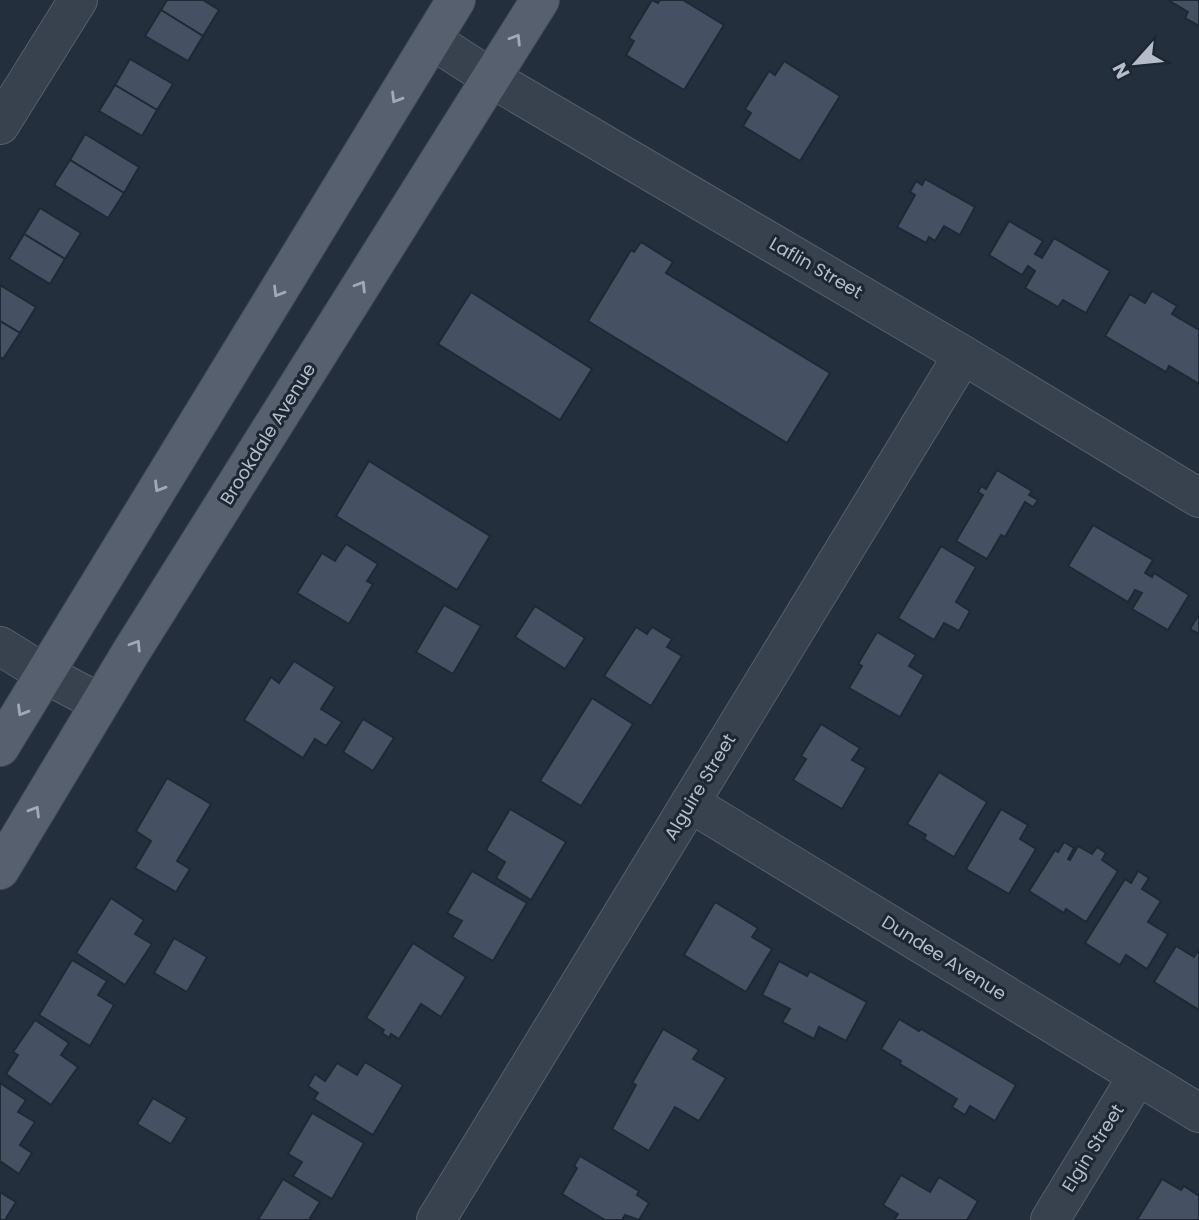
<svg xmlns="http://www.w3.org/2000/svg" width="1199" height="1220" font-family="Poppins,sans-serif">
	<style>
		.building { fill: #455162; stroke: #1f2835; stroke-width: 2 }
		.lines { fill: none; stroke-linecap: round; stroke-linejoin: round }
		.minor-casing { stroke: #565f6c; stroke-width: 40 }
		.major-casing { stroke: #414a57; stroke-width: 40 }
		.minor { stroke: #38414e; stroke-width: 38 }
		.major { stroke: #56606e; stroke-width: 38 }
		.oneway { stroke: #a1aab7 }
		.labels { text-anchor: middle; stroke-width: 6; stroke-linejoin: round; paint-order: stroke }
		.street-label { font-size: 18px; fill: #b4bcc9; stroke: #1d2633 }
	</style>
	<rect width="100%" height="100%" fill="#242f3e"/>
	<g class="building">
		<path d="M167 0H203L219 10 203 36 161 10Z"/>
		<path d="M652 0 658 3 660 0H683L724 25 684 90 626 55 634 41 629 38Z"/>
		<path d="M1168 0H1199V26L1185 18 1188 12Z"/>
		<path d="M161 10 203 36 188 61 145 36Z"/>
		<path d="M130 59 173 84 157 110 115 85Z"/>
		<path d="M784 61 840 96 800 161 743 126 751 113 745 109 769 71 775 75Z"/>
		<path d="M115 85 157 110 142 136 99 111Z"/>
		<path d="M85 134 139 167 124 193 70 160Z"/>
		<path d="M70 160 124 193 108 218 54 185Z"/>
		<path d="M925 179 975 207 960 235 944 226 935 241 929 237 926 243 897 227 915 195 910 192 916 181 922 185Z"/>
		<path d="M40 208 81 233 65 259 24 234Z"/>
		<path d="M1009 221 1043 241 1035 254 1042 258 1054 238 1110 271 1086 313 1063 300 1058 307 1025 288 1035 271 1028 266 1022 275 989 255Z"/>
		<path d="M24 234 65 259 50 284 9 259Z"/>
		<path d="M641 242 673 262 666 273 830 373 787 443 588 321 631 250 634 252Z"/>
		<path d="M0 285 36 307 20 333 0 321Z"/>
		<path d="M1152 291 1177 306 1172 314 1199 330V384L1169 366 1166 372 1105 336 1130 294 1145 303Z"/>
		<path d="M471 292 592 369 560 420 438 344Z"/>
		<path d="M0 321 20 333 3 359 0 357Z"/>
		<path d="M369 461 490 536 457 590 336 516Z"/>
		<path d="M997 470 1032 491 1029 495 1038 500 1033 507 1025 502 1005 537 1001 535 987 559 956 541 983 495 978 492 981 486 986 489Z"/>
		<path d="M1093 525 1153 560 1145 573 1152 577 1154 573 1189 595 1168 630 1132 609 1142 593 1135 590 1128 602 1068 566Z"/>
		<path d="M346 544 378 564 367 581 373 584 349 624 297 593 322 553 335 561Z"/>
		<path d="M941 546 976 567 956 602 970 611 959 631 944 623 934 640 898 618Z"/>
		<path d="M444 605 481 626 453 674 416 652Z"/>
		<path d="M535 606 585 638 565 669 515 637Z"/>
		<path d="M1199 614V634L1190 629Z"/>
		<path d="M636 627 647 634 652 627 672 639 667 647 682 656 651 706 604 676Z"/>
		<path d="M877 632 916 655 909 666 924 675 900 717 849 688 862 666 858 664Z"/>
		<path d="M294 661 335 687 321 709 342 722 326 746 315 739 303 758 244 720 271 677 279 683Z"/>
		<path d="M592 698 633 724 581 806 540 781Z"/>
		<path d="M363 719 394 738 373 771 343 752Z"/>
		<path d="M821 724 860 748 852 760 866 768 842 809 793 780 806 759 801 756Z"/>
		<path d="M939 772 987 802 954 857 924 839 926 835 907 824Z"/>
		<path d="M167 778 211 804 177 861 190 869 176 892 135 868 151 841 136 831Z"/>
		<path d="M510 809 566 842 531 900 496 878 505 862 486 850Z"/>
		<path d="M1001 809 1028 825 1020 839 1036 849 1009 894 966 869Z"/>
		<path d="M1064 842 1074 848 1068 859 1070 860 1078 846 1092 854 1097 847 1106 853 1102 860 1118 871 1086 922 1066 909 1064 913 1029 891 1055 850 1058 852Z"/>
		<path d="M472 871 527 903 493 961 452 937 462 921 447 913Z"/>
		<path d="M1138 871 1149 878 1142 889 1161 901 1148 922 1168 934 1147 969 1126 955 1120 965 1085 943 1125 879 1131 883Z"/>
		<path d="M111 898 144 920 135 934 152 944 125 985 76 953Z"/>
		<path d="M715 902 758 928 752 937 772 949 746 992 684 955Z"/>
		<path d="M174 938 207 957 187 992 154 973Z"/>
		<path d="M413 943 466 977 441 1017 421 1004 399 1039 391 1034 389 1038 382 1033 384 1030 366 1018Z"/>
		<path d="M1176 946 1194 957 1199 949V1010L1154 982Z"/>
		<path d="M72 960 107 981 98 995 114 1005 90 1046 39 1015Z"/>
		<path d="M779 961 807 976 810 971 867 1002 846 1041 819 1027 814 1039 782 1022 790 1009 762 995Z"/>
		<path d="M899 1019 919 1031 921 1029 1016 1085 995 1121 970 1106 965 1115 952 1107 957 1099 900 1064 901 1061 881 1049Z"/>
		<path d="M35 1020 69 1043 61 1055 78 1067 51 1105 6 1074 18 1055 13 1052Z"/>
		<path d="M663 1029 699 1050 693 1059 726 1078 699 1121 675 1107 649 1151 612 1129 636 1085 632 1083Z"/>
		<path d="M365 1062 403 1085 373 1135 314 1099 318 1093 308 1086 315 1074 325 1081 337 1063 357 1075Z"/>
		<path d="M0 1083 26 1100 18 1112 35 1122 20 1145 32 1153 19 1174 0 1161Z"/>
		<path d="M153 1098 187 1118 171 1144 137 1124Z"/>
		<path d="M312 1113 364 1143 332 1199 293 1176 302 1162 288 1154Z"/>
		<path d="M580 1156 639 1191 637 1195 649 1203 639 1220 625 1215 622 1220H605L562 1194 577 1168 574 1166Z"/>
		<path d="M901 1175 930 1192 939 1177 978 1201 967 1220H894L898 1214 883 1205Z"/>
		<path d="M283 1179 320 1202 310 1218 313 1220H258Z"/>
		<path d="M1162 1179 1181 1190 1184 1186 1199 1196V1220H1137Z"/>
		<path d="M0 1192 16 1202 5 1220H0Z"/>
	</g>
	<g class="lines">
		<defs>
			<g id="minor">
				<path d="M432 40 491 78 963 355 1199 498"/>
				<path d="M0 125 78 0"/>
				<path d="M0 646 45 674 100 703"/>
				<path d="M690 803 1199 1113"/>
				<path d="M436 1220 963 355"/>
				<path d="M1050 1220 1137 1077"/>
			</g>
			<g id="major">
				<path d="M0 747 456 0"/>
				<path d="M0 870 131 652 540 0"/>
			</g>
		</defs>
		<use href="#minor" class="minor-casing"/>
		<use href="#major" class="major-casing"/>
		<use href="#minor" class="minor"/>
		<use href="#major" class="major"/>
	</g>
	<defs><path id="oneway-chevron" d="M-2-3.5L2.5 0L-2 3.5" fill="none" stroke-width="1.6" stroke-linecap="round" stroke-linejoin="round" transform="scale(1.75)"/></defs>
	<g class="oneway">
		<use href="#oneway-chevron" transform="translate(516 39) rotate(-58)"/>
		<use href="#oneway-chevron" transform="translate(396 98) rotate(121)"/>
		<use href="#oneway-chevron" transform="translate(361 286) rotate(-58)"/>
		<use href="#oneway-chevron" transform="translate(278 292) rotate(121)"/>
		<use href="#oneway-chevron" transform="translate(159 487) rotate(121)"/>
		<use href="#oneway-chevron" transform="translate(136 645) rotate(-58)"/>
		<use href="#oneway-chevron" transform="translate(22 711) rotate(121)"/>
		<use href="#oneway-chevron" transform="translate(35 811) rotate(-59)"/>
	</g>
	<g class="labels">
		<g class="street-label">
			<text transform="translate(816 268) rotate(30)" y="6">Laflin Street</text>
			<text transform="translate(268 434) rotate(-58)" y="6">Brookdale Avenue</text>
			<text transform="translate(700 787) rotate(-59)" y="6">Alguire Street</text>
			<text transform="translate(944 958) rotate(32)" y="6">Dundee Avenue</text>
			<text transform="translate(1093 1148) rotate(-58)" y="6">Elgin Street</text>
		</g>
	</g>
	<g transform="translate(1136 63) rotate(243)" stroke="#1d2633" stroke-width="5" paint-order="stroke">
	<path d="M0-5L12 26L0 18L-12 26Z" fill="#b4bcc9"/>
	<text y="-10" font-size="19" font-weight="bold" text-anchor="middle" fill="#b4bcc9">N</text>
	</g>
</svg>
